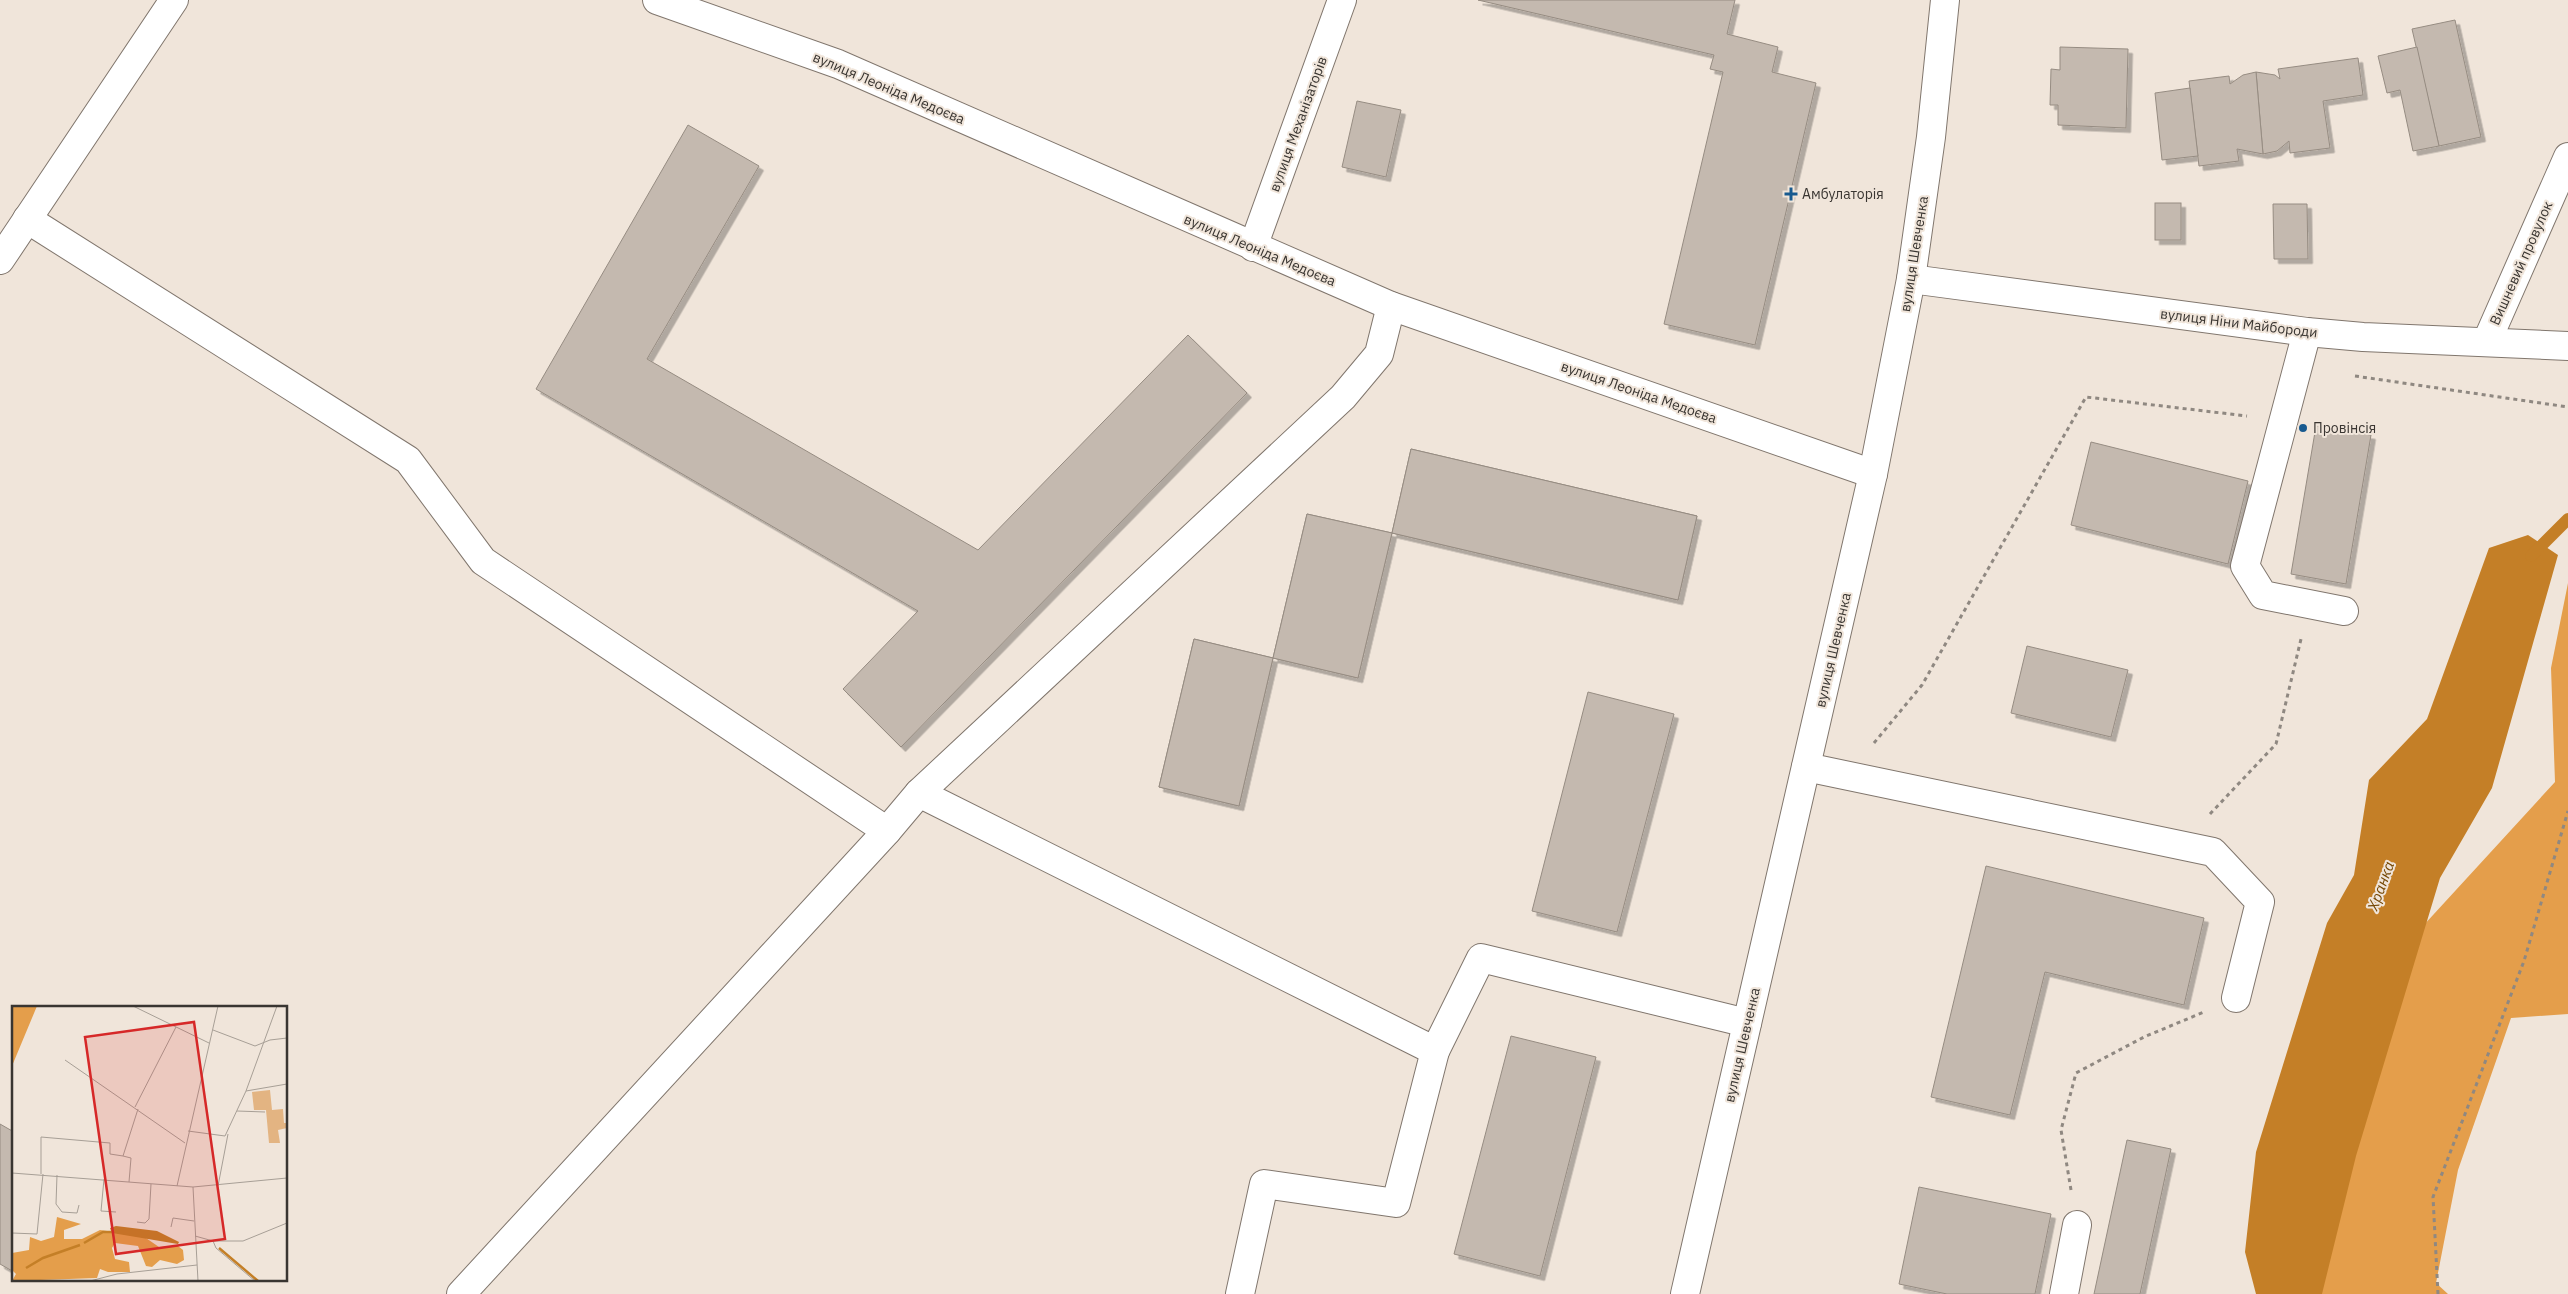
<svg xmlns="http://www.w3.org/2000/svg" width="2568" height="1294" font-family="'IBM Plex Sans',sans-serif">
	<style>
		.forest { fill: #e49e4b }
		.water { fill: #c47f27 }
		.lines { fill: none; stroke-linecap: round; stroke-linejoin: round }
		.stream { stroke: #c47f27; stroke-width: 12 }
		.building { fill: #c4b9af; stroke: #968c82; filter: url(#shadow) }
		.minor-casing { stroke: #80766d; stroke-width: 30 }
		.major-casing { stroke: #80766d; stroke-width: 30 }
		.path { stroke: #8f8881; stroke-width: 3; stroke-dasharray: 4 4; stroke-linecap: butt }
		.minor { stroke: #fff; stroke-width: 28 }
		.major { stroke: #fff; stroke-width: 28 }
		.poi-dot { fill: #185a8f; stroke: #f0e5da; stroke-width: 2 }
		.labels { text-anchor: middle; stroke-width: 4; stroke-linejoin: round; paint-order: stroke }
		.street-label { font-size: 14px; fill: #393531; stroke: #f0e5da }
		.poi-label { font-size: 14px; fill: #393531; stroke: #f0e5da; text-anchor: start }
		.water-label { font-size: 15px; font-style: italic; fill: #754703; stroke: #f0e5da }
		.inset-river { fill: none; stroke: #c47f27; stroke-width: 2.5 }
		.inset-road { fill: none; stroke: #a79f96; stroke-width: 1 }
		.view { fill: #d62828; fill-opacity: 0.15; stroke: #d62828; stroke-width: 2.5 }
		.inset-edge { fill: none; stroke: #393531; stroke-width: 2.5 }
	</style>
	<defs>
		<filter id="shadow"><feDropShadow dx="4.5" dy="4.5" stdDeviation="0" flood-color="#0004"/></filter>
	</defs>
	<rect width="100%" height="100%" fill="#f0e5da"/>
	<path class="forest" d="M2568 583V1014L2511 1018 2458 1170 2436 1283 2448 1294H2299L2400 951 2555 782 2551 668Z"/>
	<path class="water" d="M2528 535 2558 555 2492 788 2440 878 2356 1156 2322 1294H2256L2245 1252 2256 1152 2327 923 2354 875 2369 780 2427 719 2489 548Z"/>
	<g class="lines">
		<path class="stream" d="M2531 556 2568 519"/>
	</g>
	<g class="building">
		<path d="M1478 0H1735L1727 34 1778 47 1772 72 1816 83 1755 345 1664 324 1723 72 1710 69 1714 55Z"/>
		<path d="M2455 20 2481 137 2439 146 2412 29Z"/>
		<path d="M2060 47 2128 49 2126 128 2058 125V105H2050L2051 69 2060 70Z"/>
		<path d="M2417 47 2439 146 2413 151 2400 90 2387 93 2378 56Z"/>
		<path d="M2358 58 2363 95 2323 101 2330 148 2290 153 2289 141 2277 151 2263 154 2256 72 2275 75 2280 79 2278 69Z"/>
		<path d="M2256 72 2263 154 2237 149 2239 161 2199 166 2189 81 2229 76 2230 84 2243 75Z"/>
		<path d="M2190 88 2198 156 2162 160 2155 93Z"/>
		<path d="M1357 101 1401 110 1386 177 1342 167Z"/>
		<path d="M688 125 759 166 647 359 978 550 1188 335 1247 393 901 747 843 689 918 611 536 389Z"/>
		<rect x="2155" y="203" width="26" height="37"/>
		<path d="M2273 204H2307L2308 259H2274Z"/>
		<path d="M2316 426 2371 435 2346 584 2291 574Z"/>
		<path d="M2091 442 2248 481 2228 564 2071 525Z"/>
		<path d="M1411 449 1697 516 1678 600 1392 533Z"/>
		<path d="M1411 449 1697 516 1678 600 1392 533Z"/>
		<path d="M1307 514 1392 533 1358 678 1273 658Z"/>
		<path d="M1307 514 1392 533 1358 678 1273 658Z"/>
		<path d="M1194 639 1273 658 1239 806 1159 787Z"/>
		<path d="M1194 639 1273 658 1239 806 1159 787Z"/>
		<path d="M2027 646 2128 670 2111 737 2011 713Z"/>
		<path d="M1588 692 1674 714 1617 932 1532 911Z"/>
		<path d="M1986 866 2204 918 2184 1005 2045 972 2010 1115 1931 1097Z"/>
		<path d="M1511 1036 1596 1057 1540 1276 1454 1254Z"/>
		<path d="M0 1124 14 1132V1272L0 1264Z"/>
		<path d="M2127 1140 2171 1149 2140 1294H2094Z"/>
		<path d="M1919 1187 2051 1214 2035 1294H1947L1899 1284Z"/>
	</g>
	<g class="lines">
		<defs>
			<g id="minor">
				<path d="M657 0 838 64 1391 306 1873 474"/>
				<path d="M27 219 408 460 483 561 887 831"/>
				<path d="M1253 247 1342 0"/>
				<path d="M0 260 174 0"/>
				<path d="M1911 279 2307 332 2363 337 2568 346"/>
				<path d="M2307 332 2245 566 2263 595 2344 611"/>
				<path d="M2487 341 2568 157"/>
				<path d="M1806 767 2213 852 2260 902 2236 998"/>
				<path d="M919 793 1435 1051 1481 958 1747 1023"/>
				<path d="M461 1294 887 831 919 793 1343 397 1379 354 1391 306"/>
				<path d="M1240 1294 1264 1184 1396 1203 1435 1051"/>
				<path d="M2064 1294 2077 1225"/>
			</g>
			<path id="major" d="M1685 1294 1873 474 1911 279 1931 137 1945 0"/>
		</defs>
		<use href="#minor" class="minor-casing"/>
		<use href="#major" class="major-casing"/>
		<g class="path">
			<path d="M2355 376 2568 407"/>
			<path d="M1874 743 1922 685 2086 397 2247 416"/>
			<path d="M2210 814 2276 744 2301 639"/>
			<path d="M2071 1190 2061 1130 2076 1073 2144 1037 2204 1012"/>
			<path d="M2438 1294 2433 1197 2524 961 2568 811"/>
		</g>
		<use href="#minor" class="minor"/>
		<use href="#major" class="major"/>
	</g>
	<g class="poi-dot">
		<path d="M1788.5 186.5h5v5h5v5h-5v5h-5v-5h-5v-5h5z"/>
		<circle cx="2303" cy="428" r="5"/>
	</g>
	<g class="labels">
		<g class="street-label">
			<text transform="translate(889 88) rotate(23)" y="5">вулиця Леоніда Медоєва</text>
			<text transform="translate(1298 124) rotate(-70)" y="5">вулиця Механізаторів</text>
			<text transform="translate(1260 250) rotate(23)" y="5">вулиця Леоніда Медоєва</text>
			<text transform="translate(1914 254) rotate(-81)" y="5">вулиця Шевченка</text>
			<text transform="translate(2521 263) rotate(-66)" y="5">Вишневий провулок</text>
			<text transform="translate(2239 323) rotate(7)" y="5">вулиця Ніни Майбороди</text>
			<text transform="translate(1639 392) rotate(19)" y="5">вулиця Леоніда Медоєва</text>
			<text transform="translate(1833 650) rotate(-77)" y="5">вулиця Шевченка</text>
			<text transform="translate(1742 1045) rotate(-77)" y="5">вулиця Шевченка</text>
		</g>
		<g class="poi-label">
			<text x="1802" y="199">Амбулаторія</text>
			<text x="2313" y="433">Провінсія</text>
		</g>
		<g class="water-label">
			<text transform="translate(2381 886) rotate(-70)" y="5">Хранка</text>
		</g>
	</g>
	<g transform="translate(12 1006)">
		<rect width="275" height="275" fill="#f0e5da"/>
		<path d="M258 84 260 104 271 103 272 117H275V122L266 124 268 137H257L254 104H242L240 86Z" fill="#e3b482"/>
		<path d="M0 0H25L0 60ZM45 211 69 218 52 224V233H70L88 224 131 230 147 241 166 240 171 244 172 254 165 258 148 254 140 261 134 260 126 240 103 237 100 242 103 253 117 256 118 266H96L88 263 85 272 0 275 4 268 0 264V247L17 244 18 231 29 235 42 231Z" fill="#e49e4b"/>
		<path d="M104 220 145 225 167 236 166 238 100 227 98 222Z" fill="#c47f27"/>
		<path class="inset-river" d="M72 237 91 226H100M207 242 246 275M14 262 31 252 68 239"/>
		<path class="inset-road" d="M121 0 197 37M201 24 243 40 258 34 275 32M53 54 173 137M234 85 265 0M123 101 164 21M225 105 253 106M176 125 213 130 234 85 275 78M0 167 181 181 275 172M29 168V131L98 137V148L111 150M45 169 44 198 50 206 65 207 67 199M92 173 89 205 104 206M117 176 119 152 111 150 126 103M165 180 206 0M206 180 216 128M181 181 186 275M125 216 133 217 137 213 139 178M159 221 161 212 182 215M0 227 25 228 31 168M183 230 201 235 204 242 243 275M201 235H231L275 217M78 275 105 268 185 259"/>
		<path class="view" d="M182 16 213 233 104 248 73 31Z"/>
		<rect width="275" height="275" class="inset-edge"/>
	</g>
</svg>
